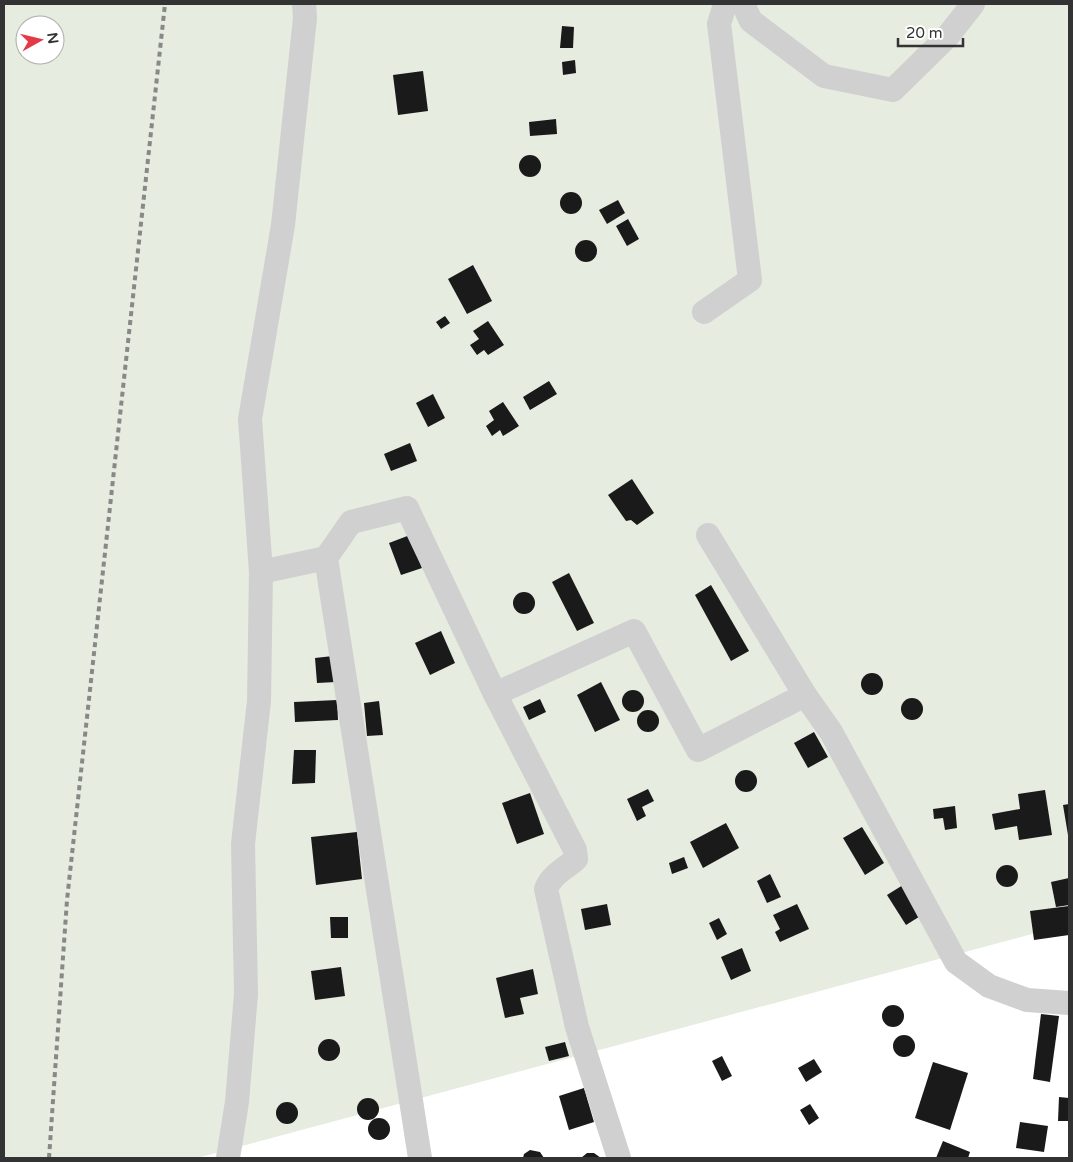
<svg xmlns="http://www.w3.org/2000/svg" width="1073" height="1162" font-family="'Varela Round',sans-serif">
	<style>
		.green { fill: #e6ecdf; fill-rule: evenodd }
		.building { fill: #1a1a1a }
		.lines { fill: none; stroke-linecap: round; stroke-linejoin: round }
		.minor { stroke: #d0d0d0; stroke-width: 24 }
		.rail { stroke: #888; stroke-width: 4; stroke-dasharray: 5 4; stroke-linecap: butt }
	</style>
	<rect width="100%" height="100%" fill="#fff"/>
	<path class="green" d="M4 4H1069V924L197 1158H4ZM25 25H55V55H25Z"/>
	<g class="building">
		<path d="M562 26 574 27 573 48H560Z"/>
		<path d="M575 60 576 73 563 75 562 62Z"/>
		<path d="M423 71 428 111 398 115 393 75Z"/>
		<path d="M556 119 557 134 530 136 529 122Z"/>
		<circle cx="530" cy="166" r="11"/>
		<circle cx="571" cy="203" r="11"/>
		<path d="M618 200 625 213 607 224 599 210Z"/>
		<path d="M628 219 639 239 627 246 616 226Z"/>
		<circle cx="586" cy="251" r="11"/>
		<path d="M473 265 492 301 467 314 448 279Z"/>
		<path d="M445 316 450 323 441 329 436 322Z"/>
		<path d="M488 321 504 345 488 355 484 350 477 355 470 345 479 339 473 331Z"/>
		<path d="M549 381 557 394 530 410 523 397Z"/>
		<path d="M433 394 445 418 428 427 416 403Z"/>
		<path d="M503 402 519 426 503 436 500 430 492 436 486 426 494 420 489 411Z"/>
		<path d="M410 443 417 461 391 471 384 454Z"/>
		<path d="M632 479 654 513 637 525 631 520 626 521 608 495Z"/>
		<path d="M410 535 422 568 401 575 389 543Z"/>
		<path d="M569 573 594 623 577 631 552 582Z"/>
		<path d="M711 585 749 651 731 661 695 595Z"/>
		<circle cx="524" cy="603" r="11"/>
		<path d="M441 631 455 663 430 675 415 643Z"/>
		<path d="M333 656 336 682 317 683 315 658Z"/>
		<circle cx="872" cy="684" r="11"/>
		<path d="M601 682 620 720 595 732 577 695Z"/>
		<circle cx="633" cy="701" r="11"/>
		<circle cx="912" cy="709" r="11"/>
		<path d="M540 699 546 712 529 720 523 707Z"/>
		<path d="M337 700 338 720 295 722 294 702Z"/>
		<path d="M379 701 383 735 367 736 364 703Z"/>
		<circle cx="648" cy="721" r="11"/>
		<path d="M814 732 828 757 808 768 794 743Z"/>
		<path d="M294 750H316L315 783 292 784Z"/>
		<circle cx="746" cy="781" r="11"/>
		<path d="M648 789 654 801 642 807 646 816 637 821 627 799Z"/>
		<path d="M1045 790 1052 835 1019 840 1017 826 995 830 992 814 1020 809 1018 794Z"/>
		<path d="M530 793 544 834 517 844 502 803Z"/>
		<path d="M1069 804V835H1068L1063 805Z"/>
		<path d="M955 806 957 828 945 830 943 818 934 819 933 809Z"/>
		<path d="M726 823 739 848 703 868 690 842Z"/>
		<path d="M862 827 884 863 865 875 843 838Z"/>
		<path d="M357 832 362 879 316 885 311 837Z"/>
		<path d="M684 857 688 868 672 874 669 863Z"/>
		<circle cx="1007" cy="876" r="11"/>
		<path d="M770 874 781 897 767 903 757 881Z"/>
		<path d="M1069 878V905L1056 907 1051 882Z"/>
		<path d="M903 885 922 915 906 925 887 895Z"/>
		<path d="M607 904 611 925 585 930 581 909Z"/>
		<path d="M797 904 809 929 780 942 775 932 780 929 773 915Z"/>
		<path d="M1069 906V935L1034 940 1030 911Z"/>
		<path d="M330 917H348V938H331Z"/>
		<path d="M719 918 727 934 717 940 709 923Z"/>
		<path d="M742 948 751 971 731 980 721 957Z"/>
		<path d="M341 967 345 996 315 1000 311 971Z"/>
		<path d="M533 969 538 994 520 998 524 1014 505 1018 496 978Z"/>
		<circle cx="893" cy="1016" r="11"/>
		<path d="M1041 1014 1059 1016 1050 1082 1033 1079Z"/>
		<circle cx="904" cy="1046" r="11"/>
		<circle cx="329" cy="1050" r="11"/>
		<path d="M565 1042 569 1056 549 1061 545 1047Z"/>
		<path d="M722 1056 732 1076 722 1081 712 1061Z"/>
		<path d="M814 1059 822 1072 806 1082 798 1068Z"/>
		<path d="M933 1062 968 1073 950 1130 915 1118Z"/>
		<path d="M584 1088 594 1122 569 1130 559 1096Z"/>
		<path d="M1059 1097 1069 1098V1121H1058Z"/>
		<circle cx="368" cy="1109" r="11"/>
		<circle cx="287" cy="1113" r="11"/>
		<path d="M810 1104 819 1118 809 1125 800 1110Z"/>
		<circle cx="379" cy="1129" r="11"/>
		<path d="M1020 1122 1048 1126 1044 1152 1016 1148Z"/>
		<path d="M943 1141 970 1152 968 1158H936Z"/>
		<path d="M530 1150 540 1152 544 1158H523L524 1154Z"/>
		<path d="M587 1153H594L601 1158H581Z"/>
	</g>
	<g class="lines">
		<g class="minor">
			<path d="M304 4 305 18 283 225 250 419 261 572 326 558 420 1158"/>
			<path d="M743 4 751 21 824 76 893 90 947 37 973 4"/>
			<path d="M704 312 750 280 719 24 725 4"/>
			<path d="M708 535 805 695 831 732 956 962 989 986 1027 1000 1069 1003"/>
			<path d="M326 558 351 522 407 508 495 694 634 631 698 750 805 695"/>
			<path d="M495 694 575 850 576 859C565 869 551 875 546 889L577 1027 619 1158"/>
			<path d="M228 1158 237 1102 246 994 243 844 259 701 261 572"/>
		</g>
		<path class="rail" d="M49 1158 67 900 165 4"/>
	</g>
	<rect width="1073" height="1162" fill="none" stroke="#333333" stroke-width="10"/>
	<g transform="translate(40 40) rotate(82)"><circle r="24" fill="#ffffff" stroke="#adadad"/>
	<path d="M0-4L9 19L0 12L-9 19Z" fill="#e63946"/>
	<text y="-8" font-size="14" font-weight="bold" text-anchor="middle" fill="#333333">N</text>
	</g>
	<path d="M898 38v8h65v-8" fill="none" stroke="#333333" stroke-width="2.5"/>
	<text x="906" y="38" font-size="15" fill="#333333" stroke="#ffffff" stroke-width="4" paint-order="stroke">20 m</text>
</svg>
